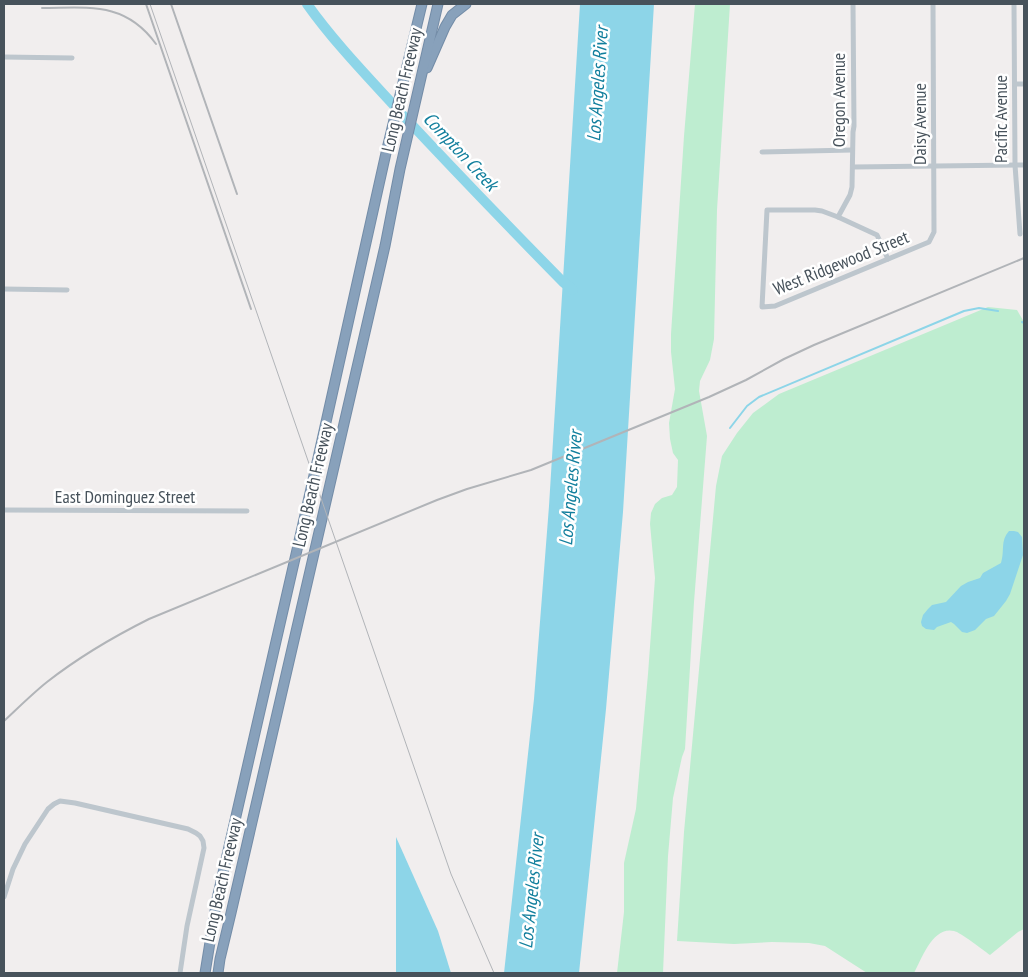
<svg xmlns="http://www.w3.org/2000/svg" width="1028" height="977" font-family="'PT Sans Narrow',sans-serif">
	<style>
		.green { fill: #beedd0 }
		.water { fill: #8dd5e8 }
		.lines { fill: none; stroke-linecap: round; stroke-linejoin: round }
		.stream { stroke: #8dd5e8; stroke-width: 2 }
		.river { stroke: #8dd5e8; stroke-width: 10 }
		.motorway-casing { stroke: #738ca7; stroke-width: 11 }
		.minor { stroke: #bdc6cd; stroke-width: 5 }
		.motorway { stroke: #88a1bb; stroke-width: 9 }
		.tram { stroke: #b1b4b8; stroke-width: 1 }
		.rail { stroke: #b1b4b8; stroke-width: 2 }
		.labels { text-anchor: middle; stroke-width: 5; stroke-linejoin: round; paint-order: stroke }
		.street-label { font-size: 18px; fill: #47525b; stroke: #fff }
		.water-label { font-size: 19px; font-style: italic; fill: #127f9d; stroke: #fff }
	</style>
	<rect width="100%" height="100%" fill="#f1eeee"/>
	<g class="green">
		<path d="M695 4H730L717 210 714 339 710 360 700 381 699 391 707 436 694 602 685 749 682 757 673 798 668 856 663 973H617L624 912V863L636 809 648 674 655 578 650 524 651 513 655 504 662 498 672 495 677 487 678 460 673 453 670 439 669 423 675 389 671 352V334L684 136Z"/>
		<path d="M988 307 1017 310 1024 322V929L1018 932 990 955C983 950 960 932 954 931 933 926 922 958 914 973H867L825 946 809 943 772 942 734 944 677 941 684 832 716 486 722 456 737 433 753 413 779 394Z"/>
	</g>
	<g class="water">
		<path d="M580 4H654L623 512 606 709 579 973H504L534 699 549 506Z"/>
		<path d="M1009 531H1014L1018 532 1022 537 1023 555 1010 594 1006 601 994 616 986 619 975 630 967 633 962 632 954 624 951 622 937 627 934 630 926 629 922 626 921 622 923 615 928 609 932 605 946 602 961 586 968 582 980 578 983 573 1001 563C1005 551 1000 541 1009 531Z"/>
		<path d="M396 837 438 931 451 973H396Z"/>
	</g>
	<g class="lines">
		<g class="stream">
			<path d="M1022 322 1024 323"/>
			<path d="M730 428 747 406 759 397 964 311 979 308 998 311"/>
		</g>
		<path class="river" d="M307 4C334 42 367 76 399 111 453 169 508 226 563 282L573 290"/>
		<defs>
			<g id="motorway">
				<path d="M427 68 445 27 452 15 466 4"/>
				<path d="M205 973 217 899 318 458 386 153 422 4"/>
				<path d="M218 973 220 959 231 913 385 246 400 169 438 4"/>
			</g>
		</defs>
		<use href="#motorway" class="motorway-casing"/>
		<g class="minor">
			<path d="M853 4 854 126 853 132 852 187 850 195 838 217 877 235 888 259"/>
			<path d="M1014 4 1015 165 1020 234"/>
			<path d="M4 57 72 58"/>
			<path d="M1015 84H1024"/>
			<path d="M762 152 852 150"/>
			<path d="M853 167 1024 165"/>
			<path d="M838 217 822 211 815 210H767L762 307 775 306 929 242 934 232 933 4"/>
			<path d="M4 289 67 290"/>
			<path d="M4 510 247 511"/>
			<path d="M4 897 13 869 25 844 48 809 54 804 60 801 75 803 188 829 196 833 200 836 203 841 204 848 187 926 180 973"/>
		</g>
		<use href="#motorway" class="motorway"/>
		<path class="tram" d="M150 4 451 874 494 973"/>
		<g class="rail">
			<path d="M146 4 251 309"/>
			<path d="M171 4 237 194"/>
			<path d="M42 8C88 8 125 1 156 44"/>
			<path d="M4 721C18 708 32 694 47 682 79 657 113 637 149 619L437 500 467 489 531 470 709 397 746 380 784 359 814 345 1024 258"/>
		</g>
	</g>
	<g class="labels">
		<g class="street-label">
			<text transform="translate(402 90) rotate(-77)" y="6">Long Beach Freeway</text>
			<text transform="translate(839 100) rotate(-90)" y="6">Oregon Avenue</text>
			<text transform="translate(1001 119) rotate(-90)" y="6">Pacific Avenue</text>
			<text transform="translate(920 124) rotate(-90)" y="6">Daisy Avenue</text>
			<text transform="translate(841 263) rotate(-22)" y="6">West Ridgewood Street</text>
			<text transform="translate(313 485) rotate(-77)" y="6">Long Beach Freeway</text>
			<text x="125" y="503">East Dominguez Street</text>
			<text transform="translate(222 880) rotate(-77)" y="6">Long Beach Freeway</text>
		</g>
		<g class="water-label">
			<text transform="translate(597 84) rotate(-86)" y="7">Los Angeles River</text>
			<text transform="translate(461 151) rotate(47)" y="7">Compton Creek</text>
			<text transform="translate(570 488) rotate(-85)" y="7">Los Angeles River</text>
			<text transform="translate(531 891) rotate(-84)" y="7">Los Angeles River</text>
		</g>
	</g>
	<rect width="1028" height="977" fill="none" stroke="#47525b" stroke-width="10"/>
</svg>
